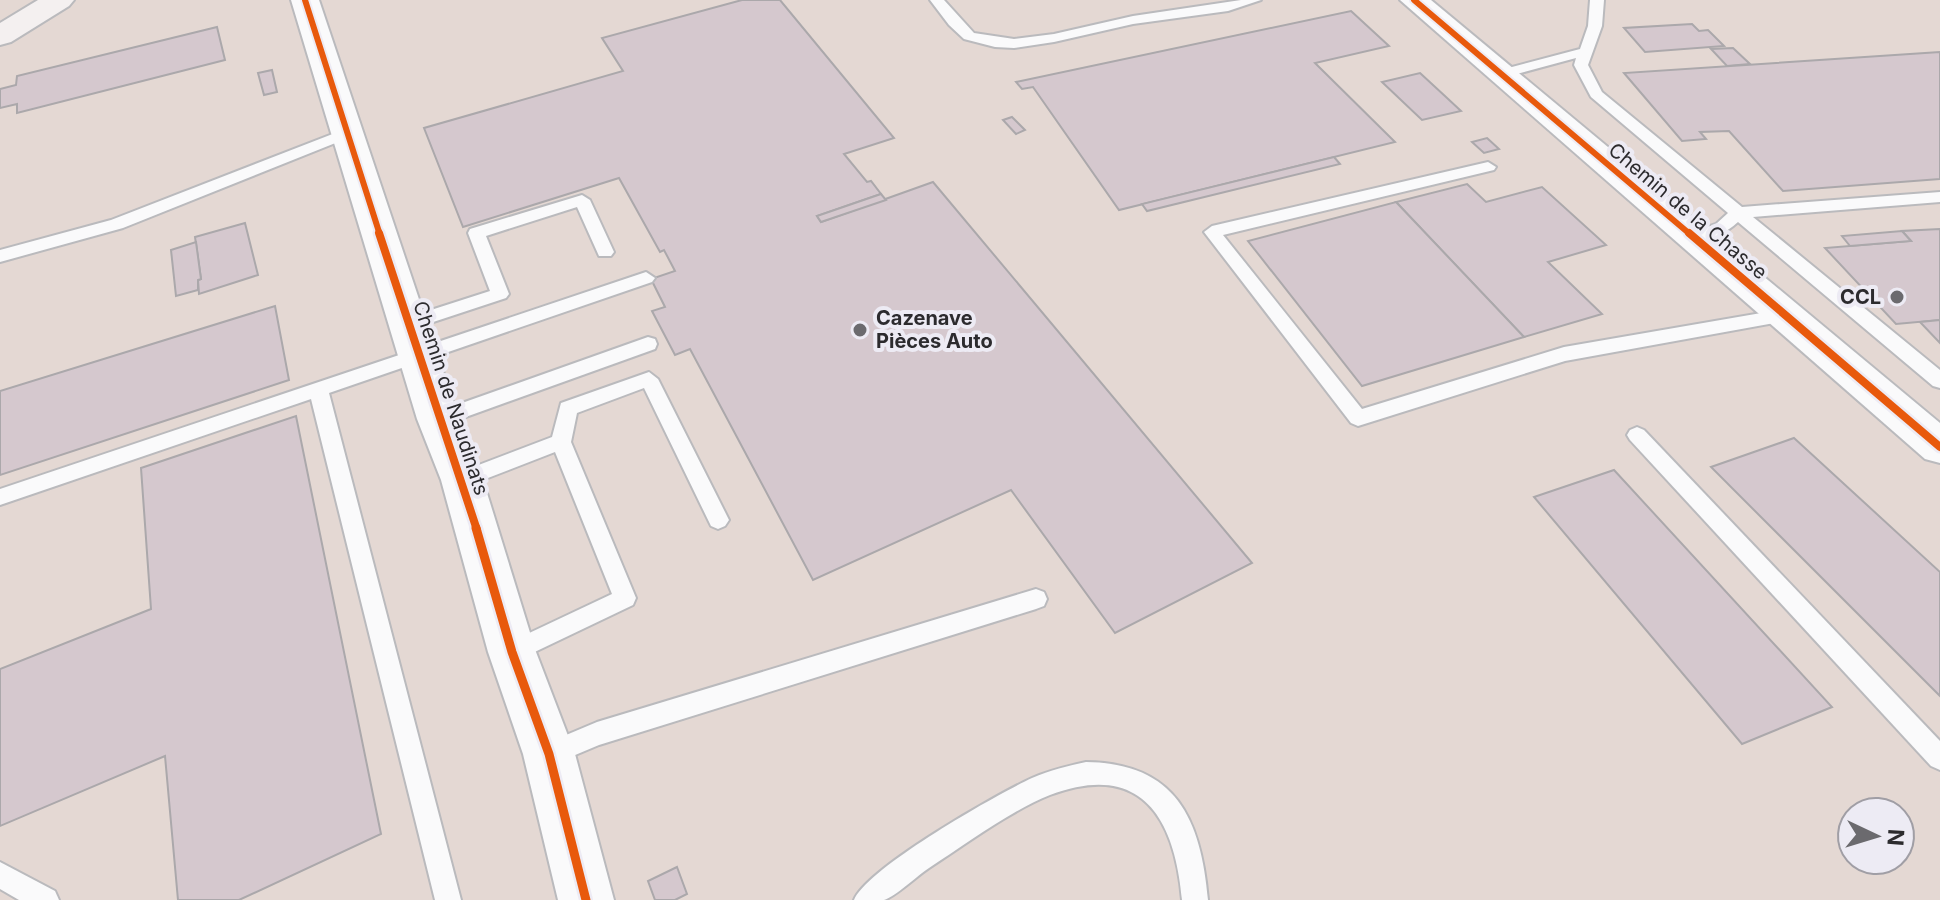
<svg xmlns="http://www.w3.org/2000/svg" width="1940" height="900" font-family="Inter,sans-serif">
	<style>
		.industrial { fill: #e4d8d3; fill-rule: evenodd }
		.building { fill: #d5c8ce; stroke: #aba8ab; stroke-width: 2 }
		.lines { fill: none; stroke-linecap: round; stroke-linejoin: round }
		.lane-casing { stroke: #bababd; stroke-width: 4 }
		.street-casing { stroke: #bababd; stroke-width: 4 }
		.secondary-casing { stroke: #bababd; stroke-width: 4 }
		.lane { fill: #fafafb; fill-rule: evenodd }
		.street { fill: #fafafb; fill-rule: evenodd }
		.secondary { fill: #f4f0f0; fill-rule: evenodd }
		.cycleway-far2-casing { stroke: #edebf4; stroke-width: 10 }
		.cycleway-far1-casing { stroke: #edebf4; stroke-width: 13 }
		.cycleway-casing { stroke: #edebf4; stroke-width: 14 }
		.cycleway-far2 { stroke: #e8590c; stroke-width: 6 }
		.cycleway-far1 { stroke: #e8590c; stroke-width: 8 }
		.cycleway { stroke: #e8590c; stroke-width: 9 }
		.poi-dot { fill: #6b6a6e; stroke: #edebf4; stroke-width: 3 }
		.labels { text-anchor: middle; stroke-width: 8; stroke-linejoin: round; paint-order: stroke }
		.street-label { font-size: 20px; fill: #2c2b2e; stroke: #edebf4 }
		.poi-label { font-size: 20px; font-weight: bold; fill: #2c2b2e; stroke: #edebf4; text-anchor: end }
	</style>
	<rect width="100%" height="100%" fill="#e1e0e5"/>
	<path class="industrial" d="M0 0H1940V900H0ZM1852 812H1900V860H1852Z"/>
	<g class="building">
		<path d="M742 0H780L894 138 844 154 867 182 871 181 881 194 817 216 821 222 933 182 1252 563 1115 633 1011 490 813 580 690 349 675 355 652 311 665 307 651 279 675 271 664 250 660 252 619 178 463 227 424 128 623 71 602 38Z"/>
		<path d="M1351 11 1389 46 1315 63 1395 142 1119 210 1033 87 1022 89 1016 82Z"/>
		<path d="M1692 24 1699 31 1708 30 1724 46 1645 52 1624 28Z"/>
		<path d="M217 27 225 60 17 113V104L0 108V89L16 85 17 76Z"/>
		<path d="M1733 48 1750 64 1727 66 1711 49Z"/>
		<path d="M1940 52V179L1783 191 1729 131 1700 132 1706 139 1682 141 1624 73Z"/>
		<path d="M272 70 277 92 264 95 258 73Z"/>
		<path d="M1420 73 1446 97 1461 111 1422 120 1382 82Z"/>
		<path d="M1012 117 1025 130 1016 134 1003 120Z"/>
		<path d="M1487 138 1499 149 1484 153 1472 142Z"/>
		<path d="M1334 157 1340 164 1147 211 1142 204Z"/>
		<path d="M1467 184 1486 202 1542 187 1606 245 1548 262 1602 314 1524 337 1396 202Z"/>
		<path d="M881 194 886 200 821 222 817 216Z"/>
		<path d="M1396 202 1524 337 1362 386 1248 241Z"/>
		<path d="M245 223 258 275 199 294 198 280 201 279 195 237Z"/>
		<path d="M1940 229V320L1896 324 1825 248 1911 241 1902 231Z"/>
		<path d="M1902 231 1911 241 1850 246 1842 236Z"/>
		<path d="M196 242 201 279 198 280V290L176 296 171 250Z"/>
		<path d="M275 306 289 380 0 475V391Z"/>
		<path d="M1940 320V343L1920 322Z"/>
		<path d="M296 416 381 834 239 900H178L165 756 0 826V669L151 609 141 468Z"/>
		<path d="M1794 438 1940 572V696L1711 467Z"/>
		<path d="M1614 470 1832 707 1742 744 1534 497Z"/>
		<path d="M677 867 687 894 675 900H655L648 881Z"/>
	</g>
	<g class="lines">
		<defs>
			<g id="lane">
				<path d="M930 0H944L974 33 1014 39 1054 34 1133 16 1241 0H1261L1228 11 1133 24 1054 42 1014 48 995 47 964 39 949 25Z"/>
				<path d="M1590 0H1604L1602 26 1588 65 1602 92 1742 207 1940 192V202L1753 217 1940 370V388L1933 386 1738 222C1726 233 1705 245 1688 242L1686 238 1688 234 1716 224 1728 213 1591 97 1574 65 1576 58 1502 78 1497 77V71L1580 49 1588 26Z"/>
				<path d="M348 128 353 130V136L123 228 0 262V250L111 220Z"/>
				<path d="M1488 162 1496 167 1494 170 1223 235 1362 409 1564 347 1785 309 1794 315 1785 321 1565 361 1358 426 1351 423 1204 232 1212 226Z"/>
				<path d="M582 195 590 200 614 252 611 256H599L577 207 486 236 509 294 506 298 409 330 403 329 400 324 403 319 490 291 468 233 470 229Z"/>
				<path d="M646 272 655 278 652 282 329 393 461 900H435L311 399 0 505V489Z"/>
				<path d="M648 337 655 339 657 344 655 349 438 427 431 424 428 419 431 414Z"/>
				<path d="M649 372 658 379 729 520 725 526 718 529 711 526 644 388 577 413 571 442 636 598 633 605 520 659 512 662 504 659 501 652 504 645 612 594 555 452 462 488 455 486 452 480 455 474 552 437 561 403Z"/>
				<path d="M1637 427 1644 430 1940 741V770L1931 766 1630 440 1627 435 1630 430Z"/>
				<path d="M1036 589 1044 592 1047 599 1044 606 1036 609 599 745 549 766 540 762 537 754 540 746 597 722Z"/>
				<path d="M1086 762C1176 763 1201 819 1208 900H1182C1175 819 1142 760 1050 795 1010 811 966 844 929 868 918 875 895 897 884 900 876 900 863 900 854 900 867 868 997 794 1032 778 1050 770 1068 766 1086 762Z"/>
				<path d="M0 862 55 891 59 900H19L0 889Z"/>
			</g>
			<g id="street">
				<path d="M291 0H319L459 419 483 480 536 652 575 754 614 900H558L523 754 488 652 441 480 417 419Z"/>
				<path d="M1400 0H1431L1940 423V463L1925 459Z"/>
			</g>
			<path id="secondary" d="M38 0H74L69 6 11 42 0 45V23Z"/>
		</defs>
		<use href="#lane" class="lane-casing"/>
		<use href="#street" class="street-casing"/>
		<use href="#secondary" class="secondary-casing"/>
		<use href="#lane" class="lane"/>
		<use href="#street" class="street"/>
		<use href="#secondary" class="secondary"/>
		<defs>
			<g id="cycleway-far2">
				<path d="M305 0 380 235"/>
				<path d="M1414 0 1691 235"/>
			</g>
			<g id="cycleway-far1">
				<path d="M379 233 477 530"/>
				<path d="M1689 233 1940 447"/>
			</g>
			<path id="cycleway" d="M476 528 512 652 549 754 586 900"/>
		</defs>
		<use href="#cycleway-far2" class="cycleway-far2-casing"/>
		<use href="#cycleway-far1" class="cycleway-far1-casing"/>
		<use href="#cycleway" class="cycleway-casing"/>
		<use href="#cycleway-far2" class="cycleway-far2"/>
		<use href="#cycleway-far1" class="cycleway-far1"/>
		<use href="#cycleway" class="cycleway"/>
	</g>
	<g class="poi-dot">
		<circle cx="1897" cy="297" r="8"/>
		<circle cx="860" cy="330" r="8"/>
	</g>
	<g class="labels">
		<g class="street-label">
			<text transform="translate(1688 211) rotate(40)" y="7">Chemin de la Chasse</text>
			<text transform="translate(451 398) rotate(72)" y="7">Chemin de Naudinats</text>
		</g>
		<g class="poi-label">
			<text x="1881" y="304">CCL</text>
			<text x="876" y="325" text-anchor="start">Cazenave<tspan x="876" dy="23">Pièces Auto</tspan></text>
		</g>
	</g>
	<g transform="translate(1876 836) rotate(94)"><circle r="38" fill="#edebf4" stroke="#a09ea5" stroke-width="2"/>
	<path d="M0-6L14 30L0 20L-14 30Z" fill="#6b6a6e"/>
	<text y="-12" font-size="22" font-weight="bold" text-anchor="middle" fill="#2c2b2e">N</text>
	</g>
</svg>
